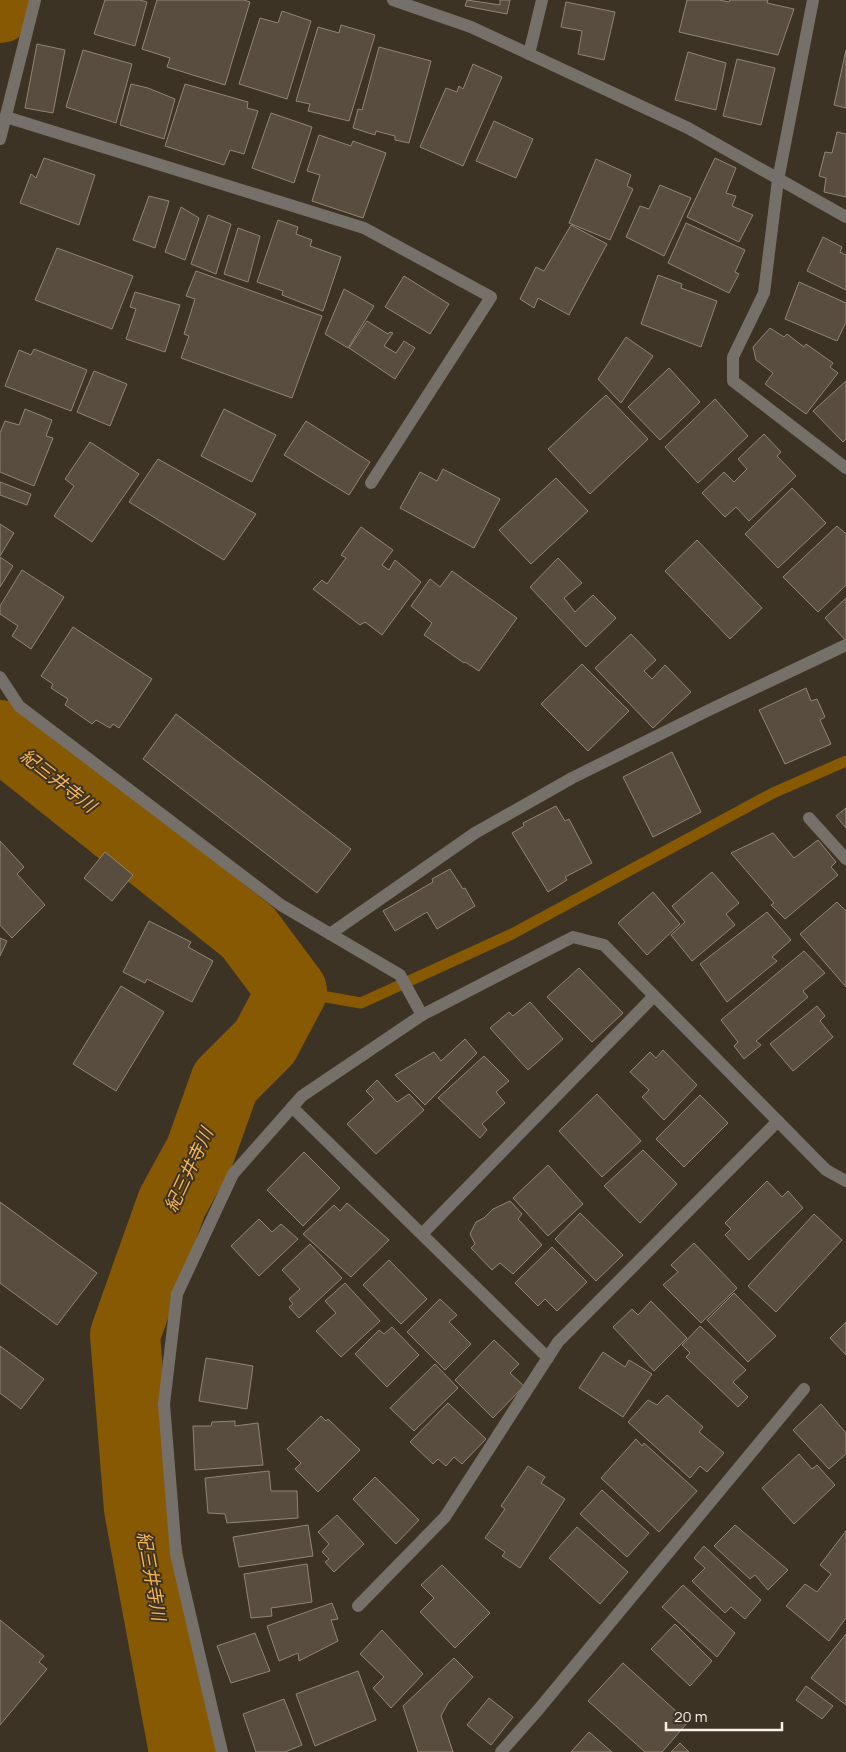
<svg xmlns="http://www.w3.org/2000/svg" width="846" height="1752" font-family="Manrope,'Noto Sans JP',sans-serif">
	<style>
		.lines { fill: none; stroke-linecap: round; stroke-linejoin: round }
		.stream { stroke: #875903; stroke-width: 11 }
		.river { stroke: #875903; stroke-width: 70 }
		.building { fill: #594d3f; stroke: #928575 }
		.minor { stroke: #76706a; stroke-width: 12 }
		.labels { text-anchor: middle; stroke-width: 4; stroke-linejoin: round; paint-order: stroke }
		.water-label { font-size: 18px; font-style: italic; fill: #f9b656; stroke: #3d3325 }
	</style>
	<rect width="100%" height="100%" fill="#3d3325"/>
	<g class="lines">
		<path class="stream" d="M292 991 361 1003 512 934 773 793 846 761"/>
		<g class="river">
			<path d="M0 8 2 0"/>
			<path d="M0 735 248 932 292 991 265 1042 225 1082 200 1152 172 1203 125 1335 139 1509 184 1752"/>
		</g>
	</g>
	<g class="building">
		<path d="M105 0H140L147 2 135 46 94 34Z"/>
		<path d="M157 0H244L250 2 225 85 167 67 170 58 142 49Z"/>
		<path d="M467 0 500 5V0H510L507 14 465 6Z"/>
		<path d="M687 0H719L729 2 730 0H768L767 3 794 9 778 55 679 32Z"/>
		<path d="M566 2 615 12 604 60 578 54 582 31 561 27Z"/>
		<path d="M282 11 311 21 287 99 239 84 260 18 278 23Z"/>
		<path d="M341 25 375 35 349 121 308 111 310 104 296 101 318 27 339 33Z"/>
		<path d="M37 44 65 50 53 113 25 108Z"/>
		<path d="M379 47 431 61 409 143 395 140V136L376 131 375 135 353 128 358 109 362 110Z"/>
		<path d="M83 50 132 64 116 123 66 107Z"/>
		<path d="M846 50V108L834 105Z"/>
		<path d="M688 52 726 63 716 110 675 100Z"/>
		<path d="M737 59 775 68 761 125 723 116Z"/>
		<path d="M473 64 502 77 463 166 420 147 446 88 457 92 459 86 463 89Z"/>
		<path d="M131 84 148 88 175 99 164 139 120 125Z"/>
		<path d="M185 84 248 102 247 108 258 111 244 154 230 150 224 165 165 146Z"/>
		<path d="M271 113 312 127 294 183 252 168Z"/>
		<path d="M494 121 533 139 516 178 476 161Z"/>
		<path d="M837 132 846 134V197L824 192 826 178 819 176 825 152 832 153Z"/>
		<path d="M319 135 351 146 353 141 386 153 363 218 312 201 320 175 307 171Z"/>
		<path d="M44 158 95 175 79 225 20 203 31 174 36 178Z"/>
		<path d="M715 158 736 168 726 193 736 196 732 206 753 215 739 242 687 217Z"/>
		<path d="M596 159 631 175 627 186 633 189 610 240 569 223Z"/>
		<path d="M660 185 691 198 664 256 626 237 640 206 649 209Z"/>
		<path d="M149 196 169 201 155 248 133 240Z"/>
		<path d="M181 207 199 218 185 260 165 252Z"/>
		<path d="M208 215 231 224 216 274 191 264Z"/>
		<path d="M278 220 298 227 296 234 312 240 310 246 341 257 323 311 282 295 283 291 257 282Z"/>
		<path d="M686 223 745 250 735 272 739 274 729 293 668 263Z"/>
		<path d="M571 225 607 244 569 315 538 298 534 308 520 299 536 267 544 271Z"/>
		<path d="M238 228 260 236 248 282 224 274Z"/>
		<path d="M823 237 842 247 840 252 846 255V290L807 271Z"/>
		<path d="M57 248 133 276 112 329 35 300Z"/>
		<path d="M196 271 322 316 292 398 181 358 189 336 184 334 195 299 186 296Z"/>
		<path d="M658 275 682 284 681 288 717 301 701 347 641 324Z"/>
		<path d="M404 276 449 304 430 334 385 307Z"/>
		<path d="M799 282 846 303V322L837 341 785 319Z"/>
		<path d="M344 289 374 306 348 348 325 334Z"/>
		<path d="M135 292 180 305 165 352 126 339 136 309 130 307Z"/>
		<path d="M367 321 388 334 390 332 393 333 384 346 396 353 404 341 415 348 395 379 349 348Z"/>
		<path d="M770 328 784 337 787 334 804 347 806 344 833 363 830 367 838 373 806 414 765 384 773 373 756 360 753 347Z"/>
		<path d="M626 337 653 356 621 403 598 379Z"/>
		<path d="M34 349 87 370 71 411 5 386 19 350 31 355Z"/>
		<path d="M669 368 700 402 660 440 628 407Z"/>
		<path d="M94 371 127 384 110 426 77 412Z"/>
		<path d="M846 381V439L843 442 813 411Z"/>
		<path d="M606 395 648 439 590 494 548 449Z"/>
		<path d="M715 399 748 436 698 483 665 447Z"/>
		<path d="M25 409 52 420 46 436 53 438 34 486 0 472V433L5 421 19 425Z"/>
		<path d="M224 409 276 435 252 482 201 456Z"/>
		<path d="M306 421 370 462 349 495 284 455Z"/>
		<path d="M764 434 781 452 777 456 796 476 749 521 736 507 725 517 702 493 724 472 734 482 747 469 738 459Z"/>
		<path d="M90 442 139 474 92 542 54 516 74 486 65 479Z"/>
		<path d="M158 459 256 514 224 560 129 502Z"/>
		<path d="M443 469 500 499 474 548 400 508 420 472 437 481Z"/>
		<path d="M556 478 588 511 531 564 499 530Z"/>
		<path d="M0 482 31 494 27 505 0 495Z"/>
		<path d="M792 488 826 523 778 568 745 534Z"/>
		<path d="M0 524 14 533 0 556Z"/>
		<path d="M837 526 846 534V585L818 612 783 577Z"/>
		<path d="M361 527 393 550 382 565 389 570 395 560 421 582 382 635 365 622 360 625 313 589 322 580 327 584 346 558 341 555Z"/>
		<path d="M697 540 762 608 730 639 665 571Z"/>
		<path d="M0 557 13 566 0 587Z"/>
		<path d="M558 558 582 583 564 598 575 612 593 595 616 618 586 647 530 587Z"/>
		<path d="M22 570 64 597 31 649 12 636 18 626 0 614V606Z"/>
		<path d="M452 571 517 618 479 671 465 662 464 663 424 635 432 623 411 606 430 579 440 587Z"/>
		<path d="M846 598V641L825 618Z"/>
		<path d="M73 627 152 679 119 728 113 724 110 728 96 720 92 724 65 705 68 699 51 688 53 684 41 676Z"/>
		<path d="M631 634 656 660 644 671 652 679 665 665 691 692 653 728 595 668Z"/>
		<path d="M582 664 629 711 588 751 541 704Z"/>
		<path d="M806 688 811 701 817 699 825 717 820 720 831 744 785 764 759 710Z"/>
		<path d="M176 714 351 849 317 893 143 759Z"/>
		<path d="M672 752 701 812 653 837 623 777Z"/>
		<path d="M556 806 565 821 569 819 592 863 565 877 567 880 548 892 512 833 524 826 523 823Z"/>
		<path d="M846 808V828L836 816Z"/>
		<path d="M773 833 794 858 818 840 836 862 831 867 838 875 785 919 771 905 774 903 731 853Z"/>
		<path d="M0 841 24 867 17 874 45 905 12 938 0 925Z"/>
		<path d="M105 852 133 875 112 901 84 878Z"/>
		<path d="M450 869 463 889 465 888 475 906 437 929 427 912 395 931 383 911 433 882 432 879Z"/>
		<path d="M712 872 739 903 726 914 735 925 692 961 671 935 685 922 672 906Z"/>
		<path d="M653 892 680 924 647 955 618 923Z"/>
		<path d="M837 902 846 911V987L800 934Z"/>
		<path d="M767 912 791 940 772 957 777 961 727 1002 700 964Z"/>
		<path d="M149 921 191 942 188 947 213 961 192 1002 147 979 145 983 123 972Z"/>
		<path d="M0 938 7 941 0 956Z"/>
		<path d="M804 951 825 973 803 991 808 997 756 1041 761 1045 744 1059 734 1046 738 1042 721 1020Z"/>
		<path d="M579 968 623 1013 592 1042 547 997Z"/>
		<path d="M121 986 164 1012 116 1091 73 1064Z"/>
		<path d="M530 1002 563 1039 528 1070 490 1028 509 1012 513 1016Z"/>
		<path d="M817 1006 825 1016 820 1021 833 1037 793 1071 770 1044Z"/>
		<path d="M465 1039 477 1053 425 1105 395 1075 434 1052 441 1061Z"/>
		<path d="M663 1050 697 1085 664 1120 642 1097 649 1090 630 1072 650 1052 656 1058Z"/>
		<path d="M484 1056 509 1081 496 1092 505 1103 482 1124 487 1130 480 1138 438 1098Z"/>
		<path d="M377 1080 397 1102 409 1094 424 1110 376 1154 347 1124 374 1099 366 1091Z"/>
		<path d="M597 1094 641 1141 602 1177 559 1131Z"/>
		<path d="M700 1095 728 1123 684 1167 656 1139Z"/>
		<path d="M643 1150 677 1184 640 1223 604 1186Z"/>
		<path d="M304 1152 340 1188 303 1226 267 1190Z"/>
		<path d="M548 1165 583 1204 548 1236 513 1198Z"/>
		<path d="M767 1181 782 1197 788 1191 803 1208 749 1260 725 1235 731 1229 725 1223Z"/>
		<path d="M510 1201 522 1214 518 1219 542 1245 513 1274 500 1263 492 1270 471 1248 475 1244 470 1234 476 1222 484 1218 493 1209Z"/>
		<path d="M0 1202 97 1273 57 1325 0 1283Z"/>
		<path d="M347 1203 389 1240 351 1277 303 1234 334 1205 340 1211Z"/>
		<path d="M580 1213 623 1255 596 1281 555 1239Z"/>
		<path d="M814 1214 842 1240 776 1312 748 1286Z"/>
		<path d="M259 1219 272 1232 281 1224 298 1239 259 1276 231 1246Z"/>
		<path d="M694 1243 737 1288 701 1323 663 1285 678 1272 671 1265Z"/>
		<path d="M310 1244 342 1278 299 1318 289 1307 293 1304 289 1299 300 1289 282 1270Z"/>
		<path d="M552 1247 587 1282 557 1311 545 1299 538 1306 515 1283Z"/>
		<path d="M389 1260 427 1299 401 1324 363 1285Z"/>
		<path d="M345 1283 380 1321 341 1357 316 1331 336 1313 325 1301Z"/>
		<path d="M734 1293 776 1336 748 1362 707 1320Z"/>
		<path d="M440 1299 457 1315 449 1322 471 1344 445 1370 407 1332Z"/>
		<path d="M651 1301 687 1338 654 1371 613 1327 632 1309 638 1315Z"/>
		<path d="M846 1322V1355L830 1338Z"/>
		<path d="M700 1326 746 1370 733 1382 748 1397 738 1407 686 1357 690 1353 682 1345Z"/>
		<path d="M392 1327 419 1355 387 1387 355 1354 379 1330 384 1334Z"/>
		<path d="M494 1340 519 1364 510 1373 524 1386 493 1418 455 1380Z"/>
		<path d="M0 1346 44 1379 21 1409 0 1393Z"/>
		<path d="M603 1352 625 1367 629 1360 652 1374 623 1417 579 1388Z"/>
		<path d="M206 1358 253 1366 247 1409 199 1401Z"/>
		<path d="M435 1364 458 1388 414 1431 390 1408Z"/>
		<path d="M667 1395 703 1427 699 1432 724 1453 707 1472 700 1466 690 1478 628 1422 648 1400 657 1405Z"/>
		<path d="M448 1403 486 1439 462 1464 454 1457 446 1466 438 1459 433 1464 410 1442Z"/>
		<path d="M821 1404 846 1433V1454L829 1469 793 1430Z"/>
		<path d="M321 1416 326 1421 328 1419 360 1450 318 1492 295 1469 301 1463 287 1449Z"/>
		<path d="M235 1421V1426L258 1423 263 1465 195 1470 193 1426H211L212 1422Z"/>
		<path d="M636 1439 642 1446 644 1443 697 1491 659 1532 601 1478Z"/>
		<path d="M799 1454 812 1469 817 1465 835 1485 794 1524 762 1488Z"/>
		<path d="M528 1466 545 1477 541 1483 565 1499 520 1568 502 1556 505 1552 485 1538 505 1509 501 1506Z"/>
		<path d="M269 1471 271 1491H297L298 1518 227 1523 225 1514 208 1513 205 1478Z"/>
		<path d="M375 1477 419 1520 396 1544 353 1499Z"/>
		<path d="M602 1490 649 1533 627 1557 580 1514Z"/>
		<path d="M337 1515 364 1544 334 1572 325 1562 329 1559 322 1552 329 1544 318 1532Z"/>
		<path d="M308 1525 313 1556 239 1567 233 1537Z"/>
		<path d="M735 1525 788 1570 768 1590 755 1575 750 1579 714 1546Z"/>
		<path d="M577 1527 628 1572 600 1604 549 1558Z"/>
		<path d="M846 1531V1618L829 1641 786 1606 805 1584 817 1592 831 1574 820 1565Z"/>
		<path d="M704 1546 761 1600 745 1619 731 1607 725 1613 692 1581 705 1568 694 1558Z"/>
		<path d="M307 1564 312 1602 271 1608 272 1616 251 1618 244 1574Z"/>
		<path d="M442 1565 490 1613 455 1648 420 1612 434 1598 421 1585Z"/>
		<path d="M683 1585 735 1633 717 1657 662 1607Z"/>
		<path d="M332 1603 338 1619 331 1620 338 1641 299 1661 298 1653 279 1661 267 1626Z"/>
		<path d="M0 1620 44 1656 39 1662 47 1669 0 1725Z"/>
		<path d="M675 1624 712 1661 690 1686 651 1649Z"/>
		<path d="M382 1630 423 1674 391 1708 373 1688 384 1677 360 1654Z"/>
		<path d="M255 1633 270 1671 231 1683 217 1646Z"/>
		<path d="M846 1634V1705L811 1678Z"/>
		<path d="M454 1658 473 1677 448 1703 441 1716 453 1752H418L403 1706Z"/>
		<path d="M623 1663 688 1722 662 1752H645L588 1701Z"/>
		<path d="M358 1671 376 1720 315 1746 296 1694Z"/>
		<path d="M806 1686 833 1706 822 1719 796 1700Z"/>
		<path d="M489 1698 513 1717 491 1745 467 1725Z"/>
		<path d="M284 1699 302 1745 285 1752H256L243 1714Z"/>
		<path d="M589 1732 612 1752H571Z"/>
		<path d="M680 1743 689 1752H671Z"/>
	</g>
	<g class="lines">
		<g class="minor">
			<path d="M393 0 471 27 688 128 846 217"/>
			<path d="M813 0 778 180 764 293 733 357V381L846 468"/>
			<path d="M529 54 542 0"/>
			<path d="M6 117 364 228 491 297 371 483"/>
			<path d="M0 139 35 0"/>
			<path d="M0 677 19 706 281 905 400 975 422 1015"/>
			<path d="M809 818 846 859"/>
			<path d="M330 934 475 833 572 778 707 711 846 645"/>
			<path d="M292 1107 548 1358"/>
			<path d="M422 1234 654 996"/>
			<path d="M358 1606 445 1517 558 1342 778 1121"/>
			<path d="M222 1752 176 1554 164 1404 177 1294 233 1174 302 1096 422 1015 573 937 604 945 826 1170 846 1181"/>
			<path d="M501 1752 538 1710 804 1389"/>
		</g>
	</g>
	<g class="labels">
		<g class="water-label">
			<text transform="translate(58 781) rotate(38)" y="6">紀三井寺川</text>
			<text transform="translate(189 1170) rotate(-65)" y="6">紀三井寺川</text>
			<text transform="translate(151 1576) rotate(80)" y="6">紀三井寺川</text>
		</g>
	</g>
	<path d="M666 1722v8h116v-8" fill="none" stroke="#f8f1e8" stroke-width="2.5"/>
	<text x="674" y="1722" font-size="15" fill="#f8f1e8" stroke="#3d3325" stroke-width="4" paint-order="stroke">20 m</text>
</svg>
